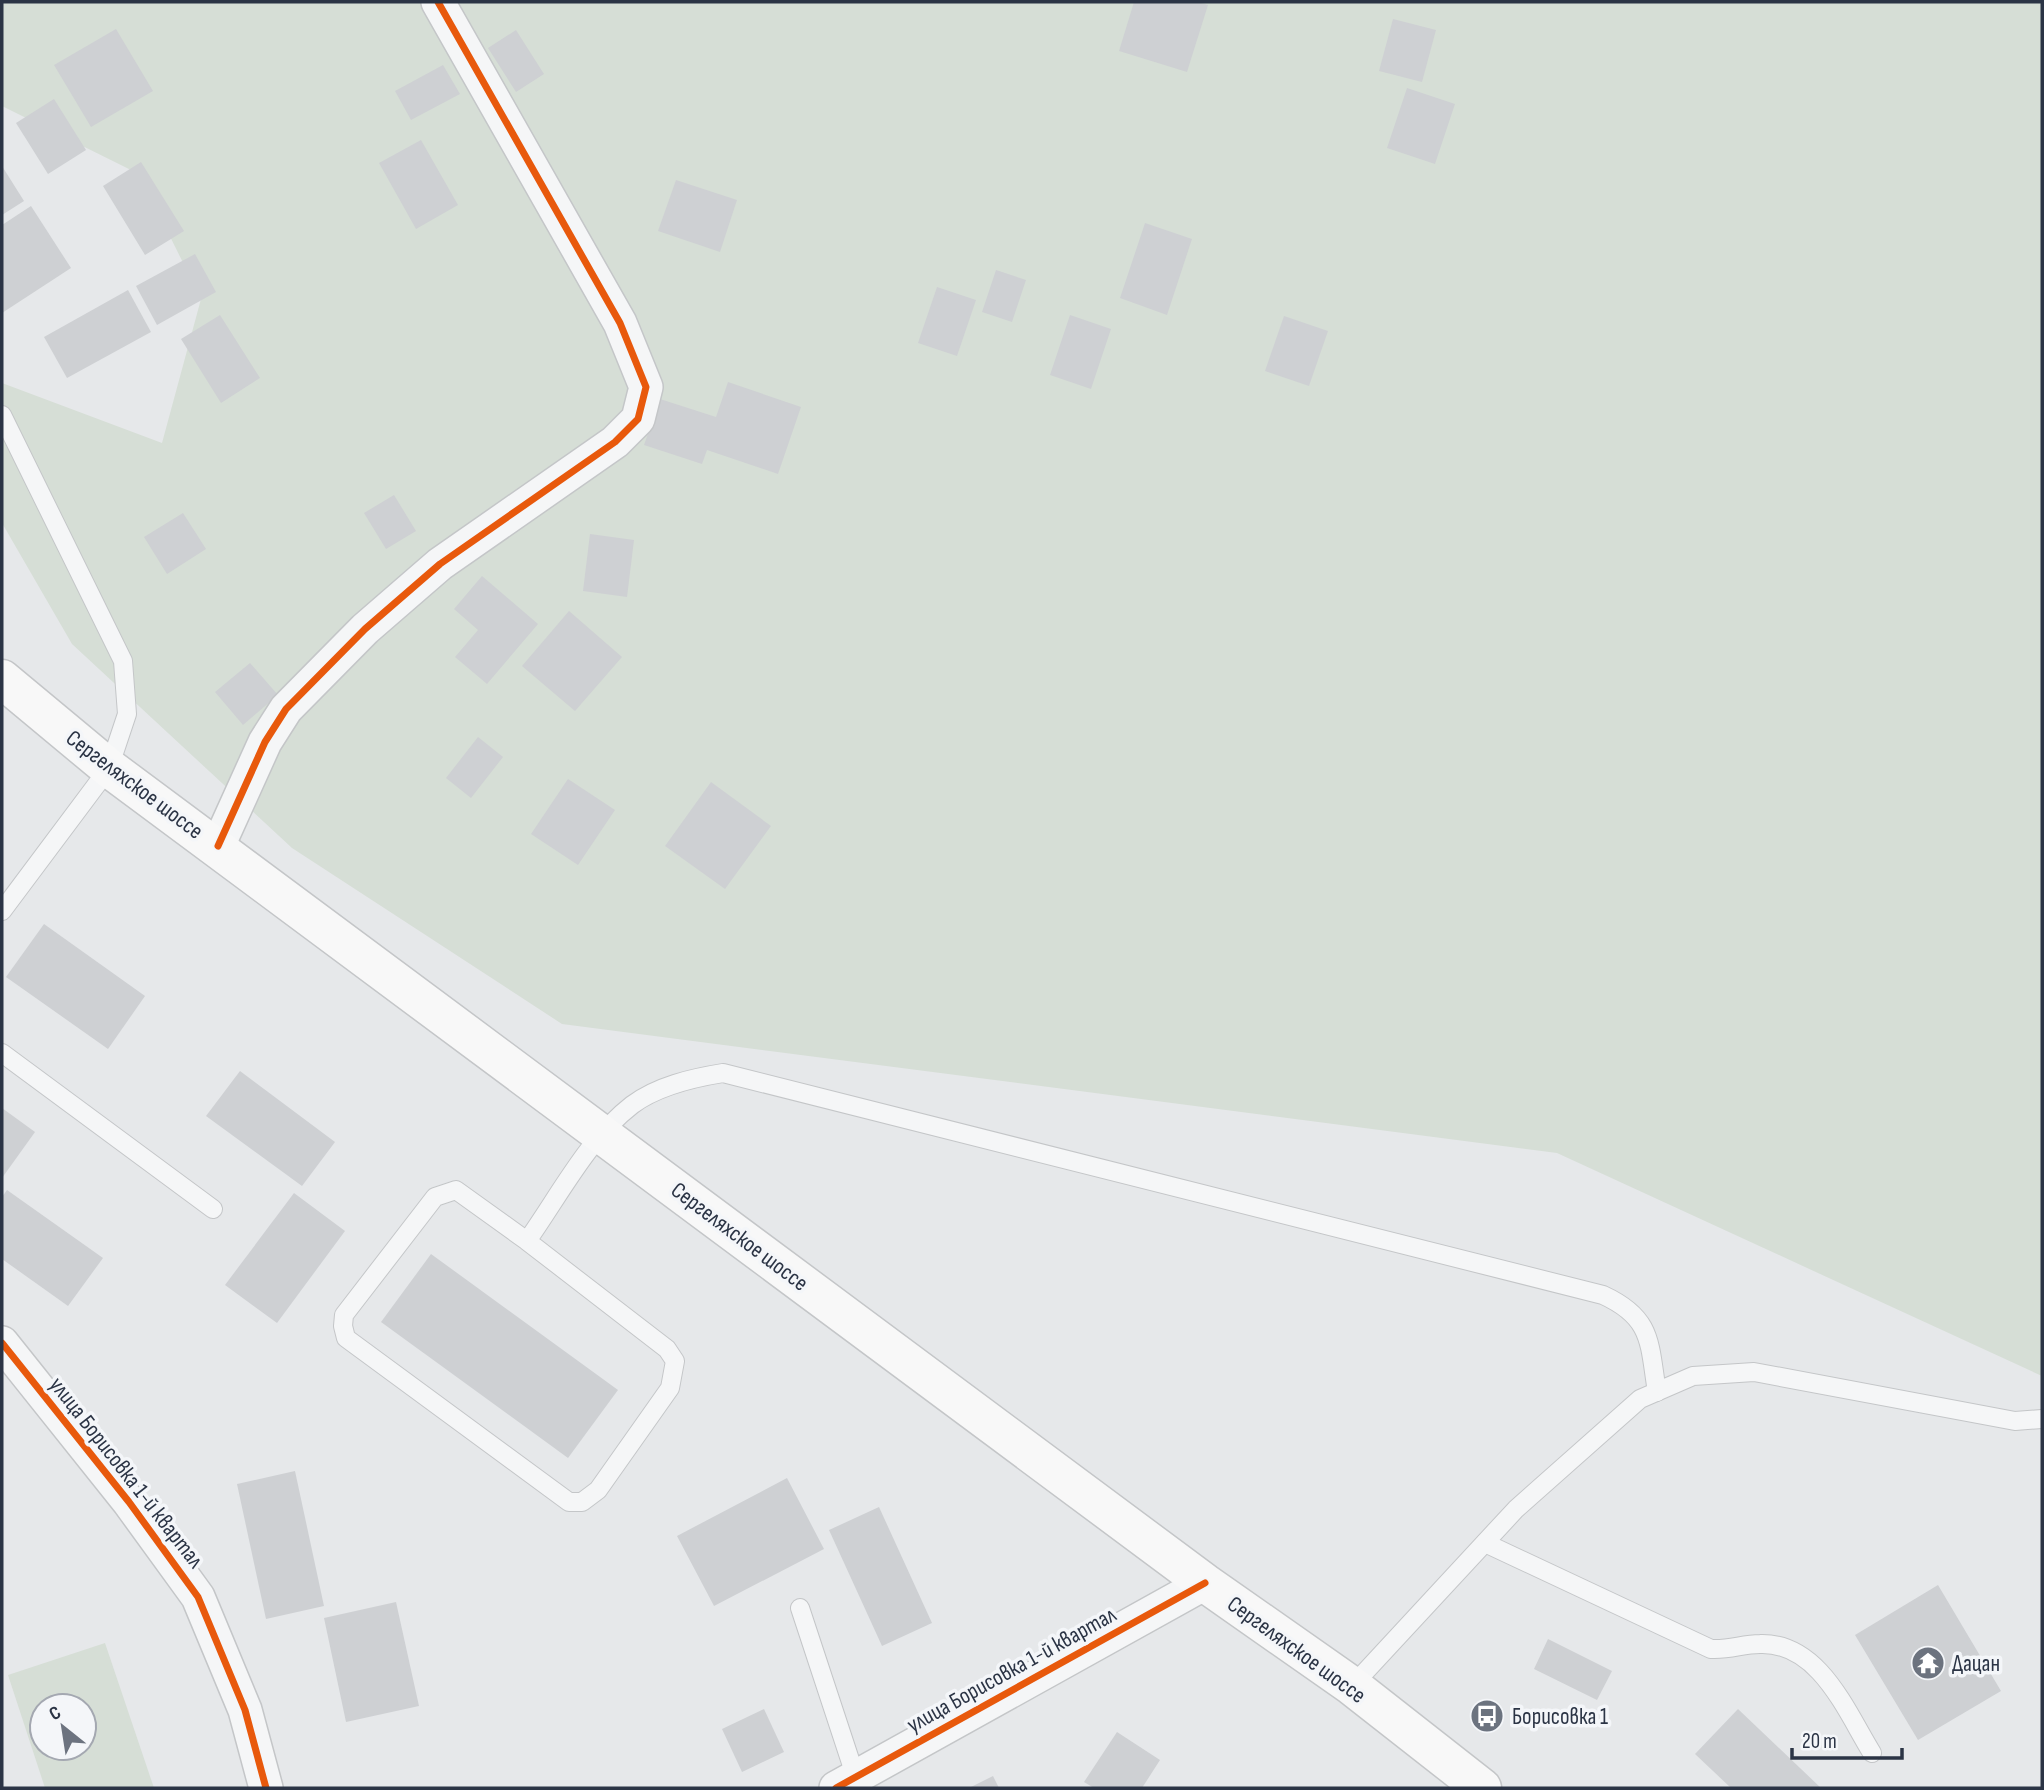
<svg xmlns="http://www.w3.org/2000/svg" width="2044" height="1790" font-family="'Sofia Sans Condensed',sans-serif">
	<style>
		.green { fill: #d6ded6; fill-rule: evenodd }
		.building { fill: #ced0d3 }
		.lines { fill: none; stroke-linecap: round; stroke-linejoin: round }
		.service-casing { stroke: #c4c6c8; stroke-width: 20 }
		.minor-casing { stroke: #c4c6c8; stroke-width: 36 }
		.secondary-casing { stroke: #c4c6c8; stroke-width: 41 }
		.service { stroke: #f5f6f7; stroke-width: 18 }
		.minor { stroke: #f5f6f7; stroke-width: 33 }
		.secondary { stroke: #f8f8f8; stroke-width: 38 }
		.cycleway-casing { stroke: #f4f6f9; stroke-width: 11 }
		.cycleway { stroke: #e8590c; stroke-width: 7 }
		.labels { text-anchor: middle; stroke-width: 7; stroke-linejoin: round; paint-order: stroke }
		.street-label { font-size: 23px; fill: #2b3445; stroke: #f4f6f9 }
		.poi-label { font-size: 23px; fill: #2b3445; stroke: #f4f6f9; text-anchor: start }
	</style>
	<rect width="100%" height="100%" fill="#e6e8ea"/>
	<g class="green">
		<path d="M2 2H2042V1376L1557 1153 562 1024 292 848 72 644 2 523V383L162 443 201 299 139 174 2 106Z"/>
		<path d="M105 1643 154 1788H45L8 1675ZM42 1706H84V1748H42Z"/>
	</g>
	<g class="building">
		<path d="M1134 2H1198L1208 5 1187 72 1119 51Z"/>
		<path d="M1393 19 1436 30 1422 82 1379 71Z"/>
		<path d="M116 29 153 91 91 127 54 65Z"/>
		<path d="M516 30 544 74 516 92 488 48Z"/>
		<path d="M443 65 460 94 411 120 395 91Z"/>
		<path d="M1407 88 1455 104 1435 164 1387 148Z"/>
		<path d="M54 99 86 150 48 174 16 123Z"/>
		<path d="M421 140 458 205 416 229 379 163Z"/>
		<path d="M141 162 184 231 145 255 103 186Z"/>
		<path d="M2 166 24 201 2 215Z"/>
		<path d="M676 180 737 200 720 252 658 231Z"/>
		<path d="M31 206 71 268 2 313V225Z"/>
		<path d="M1145 223 1192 239 1167 315 1120 298Z"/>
		<path d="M195 254 216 292 157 325 136 286Z"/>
		<path d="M996 270 1026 280 1012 322 982 312Z"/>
		<path d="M937 287 976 300 957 356 918 343Z"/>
		<path d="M128 290 151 332 67 378 44 337Z"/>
		<path d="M220 315 260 378 221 403 181 339Z"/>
		<path d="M1070 315 1111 329 1091 389 1050 375Z"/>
		<path d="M1284 316 1328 331 1309 386 1265 371Z"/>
		<path d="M728 382 801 407 778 474 707 450 702 464 644 445 660 399 716 417Z"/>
		<path d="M394 495 416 531 386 549 364 513Z"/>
		<path d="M183 513 206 549 167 574 144 537Z"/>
		<path d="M590 534 634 540 627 597 583 591Z"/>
		<path d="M482 576 538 624 487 684 455 657 478 630 454 609Z"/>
		<path d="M569 611 622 657 575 711 522 666Z"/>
		<path d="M250 663 278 695 243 725 215 692Z"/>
		<path d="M478 737 503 757 471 798 446 778Z"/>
		<path d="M568 779 615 810 578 865 531 834Z"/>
		<path d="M711 782 771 826 725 889 665 846Z"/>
		<path d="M44 924 145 996 108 1049 6 977Z"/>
		<path d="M240 1071 335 1142 302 1186 206 1116Z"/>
		<path d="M2 1108 35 1132 2 1178Z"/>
		<path d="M7 1190 103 1258 68 1306 2 1259V1197Z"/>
		<path d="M294 1193 345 1231 277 1323 225 1285Z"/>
		<path d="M431 1254 618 1390 568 1458 381 1322Z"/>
		<path d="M295 1471 324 1606 266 1619 237 1484Z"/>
		<path d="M787 1478 824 1549 714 1606 677 1536Z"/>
		<path d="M879 1507 932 1623 882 1646 829 1530Z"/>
		<path d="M1938 1585 2001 1691 1918 1740 1855 1635Z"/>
		<path d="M396 1602 419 1706 346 1722 324 1618Z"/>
		<path d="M1548 1639 1612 1671 1597 1700 1534 1669Z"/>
		<path d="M764 1709 784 1752 742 1772 722 1729Z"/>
		<path d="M1738 1709 1821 1788H1731L1695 1754Z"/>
		<path d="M1117 1732 1160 1760 1142 1788H1094L1084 1782Z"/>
		<path d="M993 1776 999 1788H969Z"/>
	</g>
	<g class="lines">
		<defs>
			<g id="service">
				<path d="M2 415 123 661 127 714 109 768 2 911"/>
				<path d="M2 1053 213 1209"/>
				<path d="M527 1241 667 1349 675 1361 670 1388 598 1490 582 1502H569L346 1338 343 1326 344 1315 435 1197 456 1190 527 1241C559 1196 588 1139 632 1105 657 1086 692 1078 723 1073L1603 1295C1653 1318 1649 1343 1657 1392"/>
				<path d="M1485 1543 1711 1649C1731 1650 1742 1644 1760 1644 1819 1642 1846 1711 1872 1753"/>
				<path d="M800 1608 857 1781"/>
				<path d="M1352 1686 1516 1509 1640 1399 1693 1376 1754 1372 2015 1421 2042 1419"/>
			</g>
			<g id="minor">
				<path d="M218 846 265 742 286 709 365 629 440 564 615 442 638 419 646 387 620 323 438 2"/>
				<path d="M2 1343 129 1502 198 1597 245 1710 266 1788"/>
				<path d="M836 1788 1205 1583"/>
			</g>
			<path id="secondary" d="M2 679 109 768 1205 1583 1352 1686 1482 1788"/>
		</defs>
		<use href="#service" class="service-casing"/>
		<use href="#minor" class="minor-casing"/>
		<use href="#secondary" class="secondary-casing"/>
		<use href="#service" class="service"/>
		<use href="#minor" class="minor"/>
		<use href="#secondary" class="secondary"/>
		<defs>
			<g id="cycleway">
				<path d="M218 846 265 742 286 709 365 629 440 564 615 442 638 419 646 387 620 323 438 2"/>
				<path d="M2 1343 129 1502 198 1597 245 1710 266 1788"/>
				<path d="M836 1788 1205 1583"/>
			</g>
		</defs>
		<use href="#cycleway" class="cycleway-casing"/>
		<use href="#cycleway" class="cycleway"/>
	</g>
	<defs>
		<symbol id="temple-disc" viewBox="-11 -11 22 22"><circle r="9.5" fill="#6c737f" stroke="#f4f6f9"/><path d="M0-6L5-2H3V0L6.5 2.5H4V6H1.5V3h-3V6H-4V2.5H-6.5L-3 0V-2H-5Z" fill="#fff"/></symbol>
		<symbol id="bus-disc" viewBox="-11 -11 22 22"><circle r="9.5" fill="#6c737f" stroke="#f4f6f9"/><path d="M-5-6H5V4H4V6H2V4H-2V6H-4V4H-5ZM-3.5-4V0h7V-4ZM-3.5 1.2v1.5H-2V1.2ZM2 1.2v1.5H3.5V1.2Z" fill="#fff"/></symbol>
	</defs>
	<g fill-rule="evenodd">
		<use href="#temple-disc" x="1909" y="1644" width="38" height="38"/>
		<use href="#bus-disc" x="1468" y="1697" width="38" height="38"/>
	</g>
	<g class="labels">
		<g class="street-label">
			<text transform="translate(135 784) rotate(37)" y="8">Сергеляхское шоссе</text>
			<text transform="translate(740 1236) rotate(37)" y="8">Сергеляхское шоссе</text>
			<text transform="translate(127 1472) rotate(52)" y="8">улица Борисовка 1-й квартал</text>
			<text transform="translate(1297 1649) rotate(36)" y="8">Сергеляхское шоссе</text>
			<text transform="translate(1011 1669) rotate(-29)" y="8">улица Борисовка 1-й квартал</text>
		</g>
		<g class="poi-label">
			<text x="1952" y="1671">Дацан</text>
			<text x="1512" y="1724">Борисовка 1</text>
		</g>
	</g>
	<rect width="2044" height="1790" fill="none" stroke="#2b3445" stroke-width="7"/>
	<g transform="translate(63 1727) rotate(330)"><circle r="33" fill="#f4f6f9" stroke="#a4a8b1" stroke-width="2"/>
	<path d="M0-5L12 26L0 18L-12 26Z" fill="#6c737f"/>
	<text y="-10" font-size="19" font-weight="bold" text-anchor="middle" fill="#2b3445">С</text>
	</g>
	<path d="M1792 1748v10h110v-10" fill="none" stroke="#2b3445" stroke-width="3.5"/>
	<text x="1802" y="1748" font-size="21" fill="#2b3445" stroke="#f4f6f9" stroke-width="5" paint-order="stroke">20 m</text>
</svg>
